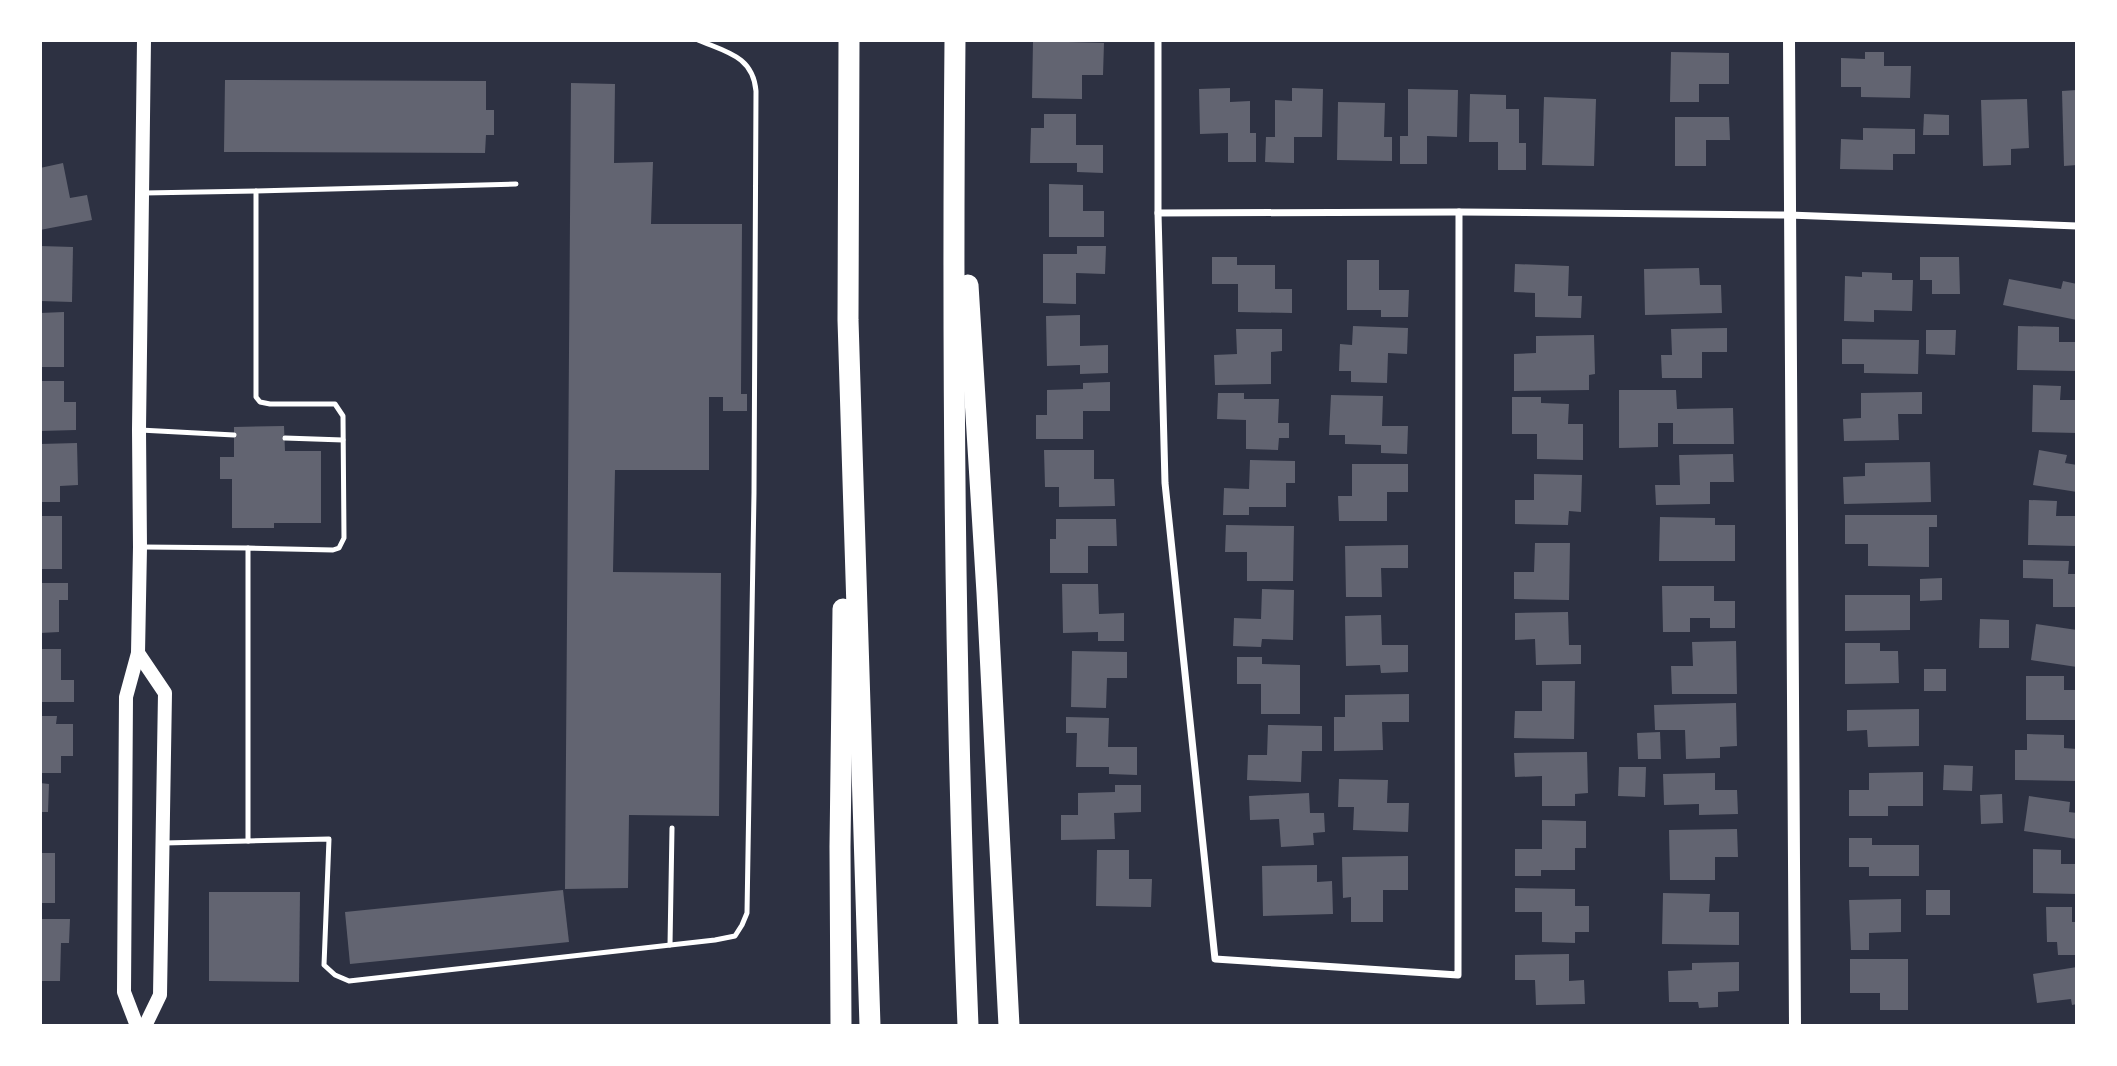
<svg xmlns="http://www.w3.org/2000/svg" width="2117" height="1066" font-family="Inter,sans-serif">
	<style>
		.building { fill: #626471 }
		.lines { fill: none; stroke-linecap: round; stroke-linejoin: round }
		.service { stroke: #fff; stroke-width: 5 }
		.minor { stroke: #fff; stroke-width: 7 }
		.tertiary { stroke: #fff; stroke-width: 12 }
		.secondary { stroke: #fff; stroke-width: 14 }
		.motorway { stroke: #fff; stroke-width: 21 }
	</style>
	<rect width="100%" height="100%" fill="#2d3142"/>
	<g class="building">
		<path d="M1033 41 1104 43 1103 75H1082V99L1032 98Z"/>
		<path d="M1671 52 1729 53V84H1699V102H1670Z"/>
		<path d="M1865 52H1884V66H1911L1910 98 1861 97V87H1841V58L1865 59Z"/>
		<path d="M225 80 486 81V110H494V135H486L485 153 224 152Z"/>
		<path d="M571 83 615 84 614 163 653 162 651 224H742L741 394H747V411H723V397H709V470H615L613 572 721 573 719 816 629 815 628 888 565 889Z"/>
		<path d="M1230 88V102L1250 101V133H1256V162H1228V133L1200 134 1199 89Z"/>
		<path d="M1292 88 1323 89 1322 137H1294V163L1265 162 1266 137H1275V100L1292 101Z"/>
		<path d="M1408 89 1458 90 1457 137 1427 136V164H1400V136H1408Z"/>
		<path d="M2077 90V165L2064 166 2062 91Z"/>
		<path d="M1470 94 1506 95V109H1519V143H1526V170H1498V142H1469Z"/>
		<path d="M1544 97 1596 99 1594 166 1542 165Z"/>
		<path d="M2027 99 2029 148 2011 149V165L1983 166 1981 100Z"/>
		<path d="M1338 102 1385 103 1384 137H1392V161L1337 160Z"/>
		<path d="M1044 114H1076V145H1103V173L1077 172V163H1030L1031 128H1044Z"/>
		<path d="M1924 114 1949 115V135H1923Z"/>
		<path d="M1675 117H1729L1730 140H1706V166H1675Z"/>
		<path d="M1863 128 1915 129V154H1893V170L1840 169 1841 139 1863 140Z"/>
		<path d="M63 163 70 198 87 195 92 220 40 230V168Z"/>
		<path d="M1049 184 1083 185V211H1104V237H1049Z"/>
		<path d="M40 246 73 247 72 302 40 301Z"/>
		<path d="M1077 246H1106L1105 274 1076 273V304L1043 303V254H1077Z"/>
		<path d="M1212 257H1237V265H1275V289H1292V313L1238 312V284H1212Z"/>
		<path d="M1920 257H1959L1960 294H1932V280H1920Z"/>
		<path d="M1347 260H1379V290H1409L1408 317H1381V310H1347Z"/>
		<path d="M1515 264 1569 266 1568 296H1582L1581 318 1535 317V293L1514 292Z"/>
		<path d="M1699 268 1700 285H1721L1722 313 1645 315 1644 269Z"/>
		<path d="M1862 272 1892 273V280H1913L1912 311 1874 310V322L1844 321 1845 276 1862 277Z"/>
		<path d="M2009 279 2061 289 2063 281 2077 284V320L2003 305Z"/>
		<path d="M64 312V367H40V313Z"/>
		<path d="M1080 315V346L1108 345V373L1080 374V365L1047 366 1046 316Z"/>
		<path d="M1353 326 1408 328 1407 354 1388 353 1387 383 1351 382V371H1339L1340 344 1352 345Z"/>
		<path d="M2018 326 2059 327V342H2077V371L2017 370Z"/>
		<path d="M1727 328V352H1702V378H1662L1661 355H1672L1671 329Z"/>
		<path d="M1236 329H1282V351L1271 352V384L1215 385 1214 355 1237 354Z"/>
		<path d="M1926 330H1956L1955 355 1926 354Z"/>
		<path d="M1594 335 1595 374 1589 375V390L1514 391V354L1536 353V336Z"/>
		<path d="M1842 339 1919 340 1918 374 1864 373V364H1842Z"/>
		<path d="M40 381H64V402H76V430L40 431Z"/>
		<path d="M1110 382V411H1083V439H1036V415H1047V390L1083 389V383Z"/>
		<path d="M2033 385 2061 386 2060 400H2077V433L2032 432Z"/>
		<path d="M1619 390H1676L1677 409 1733 408 1734 444H1673V423H1658V447L1619 448Z"/>
		<path d="M1922 392V414H1898L1899 440 1844 441 1843 419 1861 418V393Z"/>
		<path d="M1218 393H1244V399H1279L1278 423H1289V438H1279L1278 450 1246 449V420L1217 419Z"/>
		<path d="M1331 395 1383 396 1382 426H1408L1407 454 1381 453V445L1345 444V435H1329Z"/>
		<path d="M1512 397H1541V403L1569 404 1568 424H1583V460L1537 459V434H1512Z"/>
		<path d="M284 426 285 451H321V523H274V528H232V479H220V457H234V427Z"/>
		<path d="M77 443 78 485 60 486V502H40V444Z"/>
		<path d="M1044 450H1094V479H1114L1115 506 1059 507V487H1045Z"/>
		<path d="M2039 450 2067 455 2065 463 2077 465V492L2033 485Z"/>
		<path d="M1733 454 1734 482H1710V504L1656 505 1655 485H1680L1679 455Z"/>
		<path d="M1250 460 1295 461V483H1286V507H1249V515H1223L1224 488 1249 489Z"/>
		<path d="M1930 462 1931 502 1844 504 1843 477 1865 476V463Z"/>
		<path d="M1352 464H1408V492H1387V521H1339L1338 496H1352Z"/>
		<path d="M1534 474 1582 475 1581 512 1569 511 1568 525 1515 524V500H1534Z"/>
		<path d="M2029 500 2057 501 2056 516H2077V546L2028 545Z"/>
		<path d="M1845 515H1937V527H1929V567L1868 566V544H1845Z"/>
		<rect x="40" y="516" width="22" height="53"/>
		<path d="M1660 517 1715 518V525H1735V561H1659Z"/>
		<path d="M1056 519H1116L1117 546H1088V573H1050V539H1056Z"/>
		<path d="M1226 525 1294 526 1293 581H1247V552H1225Z"/>
		<path d="M1535 543H1570L1569 600 1514 599V572H1534Z"/>
		<path d="M1408 545V568H1381L1382 597H1346L1345 546Z"/>
		<path d="M2023 560 2069 561 2068 574H2077V607H2053V579L2023 578Z"/>
		<path d="M1942 578V600L1920 601V579Z"/>
		<path d="M40 583H68V600H59V632L40 633Z"/>
		<path d="M1062 584H1098L1099 614 1124 613V641H1098V632L1063 633Z"/>
		<path d="M1662 586H1714V601H1735V628H1710V618H1690V632H1663Z"/>
		<path d="M1262 589 1294 590 1293 640 1262 639 1261 647 1233 646 1234 618 1261 619Z"/>
		<path d="M1845 595H1910V630L1845 631Z"/>
		<path d="M1568 612 1569 645H1581V664L1536 665 1535 639 1515 640V613Z"/>
		<path d="M1381 615 1382 645H1408V672L1381 673 1380 665 1346 666 1345 616Z"/>
		<path d="M1980 619 2009 620V648H1979Z"/>
		<path d="M2036 624 2077 630V667L2031 660Z"/>
		<path d="M1736 641 1737 694H1672L1671 666H1693L1692 642Z"/>
		<path d="M1845 643H1880V651H1898L1899 683 1845 684Z"/>
		<path d="M40 649H61V680H74V702H40Z"/>
		<path d="M1072 651 1127 652V678H1107L1106 708 1071 707Z"/>
		<path d="M1237 657H1262V664L1300 665V714H1261V684H1237Z"/>
		<rect x="1924" y="669" width="22" height="22"/>
		<path d="M2026 676H2064V690H2077V720H2026Z"/>
		<path d="M1542 681H1575L1574 739 1514 738 1515 711H1542Z"/>
		<path d="M1409 694V722H1382L1383 750 1334 751V717H1345V695Z"/>
		<path d="M1736 703 1737 746 1720 747V758L1686 759 1685 730H1655L1654 705Z"/>
		<path d="M1919 709V746L1868 747 1867 730 1847 731V710Z"/>
		<path d="M40 716H57L56 724H73V756H61V773H40Z"/>
		<path d="M1066 717 1109 718 1108 747H1137V775L1109 774V767H1076L1077 733H1066Z"/>
		<path d="M1268 725 1322 726V751H1302L1301 782 1247 780 1248 755H1267Z"/>
		<path d="M1660 732 1661 759H1638L1637 733Z"/>
		<path d="M2027 734 2064 735V748L2077 749V781L2015 780V750H2027Z"/>
		<path d="M1587 752 1588 793 1575 794V806H1542V776L1515 777 1514 753Z"/>
		<path d="M1944 765 1973 766 1972 791 1943 790Z"/>
		<path d="M1619 767H1646L1645 797 1618 796Z"/>
		<path d="M1923 772V806H1888V816H1849V790H1869V773Z"/>
		<path d="M1715 773V790H1737L1738 814 1699 815V804L1664 805 1663 774Z"/>
		<path d="M1339 779 1388 780 1387 803H1409L1408 832 1353 830 1354 807H1338Z"/>
		<path d="M40 783 49 784 48 812H40Z"/>
		<path d="M1115 785H1141V812L1114 813 1115 839 1061 840V815H1078V793L1115 792Z"/>
		<path d="M1309 793 1310 813H1324L1325 832 1313 833 1314 845 1281 847 1279 819 1250 820 1249 796Z"/>
		<path d="M2002 794 2003 823 1981 824 1980 795Z"/>
		<path d="M2029 796 2070 802 2069 812 2077 813V839L2024 831Z"/>
		<path d="M1542 820 1586 821V848H1575V870H1541V876H1515V849H1542Z"/>
		<path d="M1737 829 1738 857H1715V880H1670L1669 830Z"/>
		<path d="M1849 838H1872V845H1919V876H1869V867H1849Z"/>
		<path d="M2033 849 2061 850V864H2077V894L2033 893Z"/>
		<path d="M1097 850H1129V879H1152L1151 907 1096 906Z"/>
		<rect x="40" y="853" width="15" height="50"/>
		<path d="M1408 856V890H1383V922H1351V897L1343 898 1342 857Z"/>
		<path d="M1317 865V882L1332 881 1333 914 1263 916 1262 866Z"/>
		<path d="M1515 888 1575 889V906H1589V932H1575V943L1542 942V912H1515Z"/>
		<path d="M563 890 569 942 350 964 345 912Z"/>
		<rect x="1926" y="890" width="24" height="25"/>
		<path d="M209 892H300L299 982 209 981Z"/>
		<path d="M1663 893 1710 894 1709 912H1739V945L1662 944Z"/>
		<path d="M1901 899V932L1869 933V950H1851L1849 900Z"/>
		<path d="M2046 907H2072V922H2077V955H2058L2057 942H2047Z"/>
		<path d="M40 919H70L69 943H61L60 981H40Z"/>
		<path d="M1569 954V981L1584 980 1585 1004 1536 1005 1535 980H1515V955Z"/>
		<path d="M1850 959H1908V1010H1880V993H1850Z"/>
		<path d="M1739 962V991L1718 992V1007L1699 1008 1698 1002H1669L1668 971 1692 970V963Z"/>
		<path d="M2077 967V1004L2072 1005 2071 999 2037 1003 2033 974Z"/>
	</g>
	<g class="lines">
		<g class="service">
			<path d="M516 184 256 191V397L260 402 270 404H335L343 416 344 538 339 548 333 550 248 548V841L329 839 324 965 335 975 349 981 715 940 735 936 742 925 747 913 754 493 756 91C753 56 726 52 698 40"/>
			<path d="M144 193 256 191"/>
			<path d="M140 430 234 435"/>
			<path d="M285 438 343 440"/>
			<path d="M143 547 248 548"/>
			<path d="M164 843 248 841"/>
			<path d="M670 945 672 828"/>
		</g>
		<g class="minor">
			<path d="M1158 40V213L1165 483 1215 959 1458 975 1459 212"/>
			<path d="M1158 213 1459 212 1789 215 2077 226"/>
		</g>
		<path class="tertiary" d="M1789 40 1795 1026"/>
		<g class="secondary">
			<path d="M138 653 165 693 160 995 145 1026"/>
			<path d="M137 1026 124 992 126 697 138 653 140 547 139 430 144 40"/>
		</g>
		<g class="motorway">
			<path d="M849 40 848 320 870 1026"/>
			<path d="M955 40C952 369 955 698 968 1026"/>
			<path d="M968 285 987 593 1009 1026"/>
			<path d="M841 1026 840 847 843 609"/>
		</g>
	</g>
	<rect width="2117" height="1066" fill="none" stroke="#ffffff" stroke-width="84"/>
</svg>
